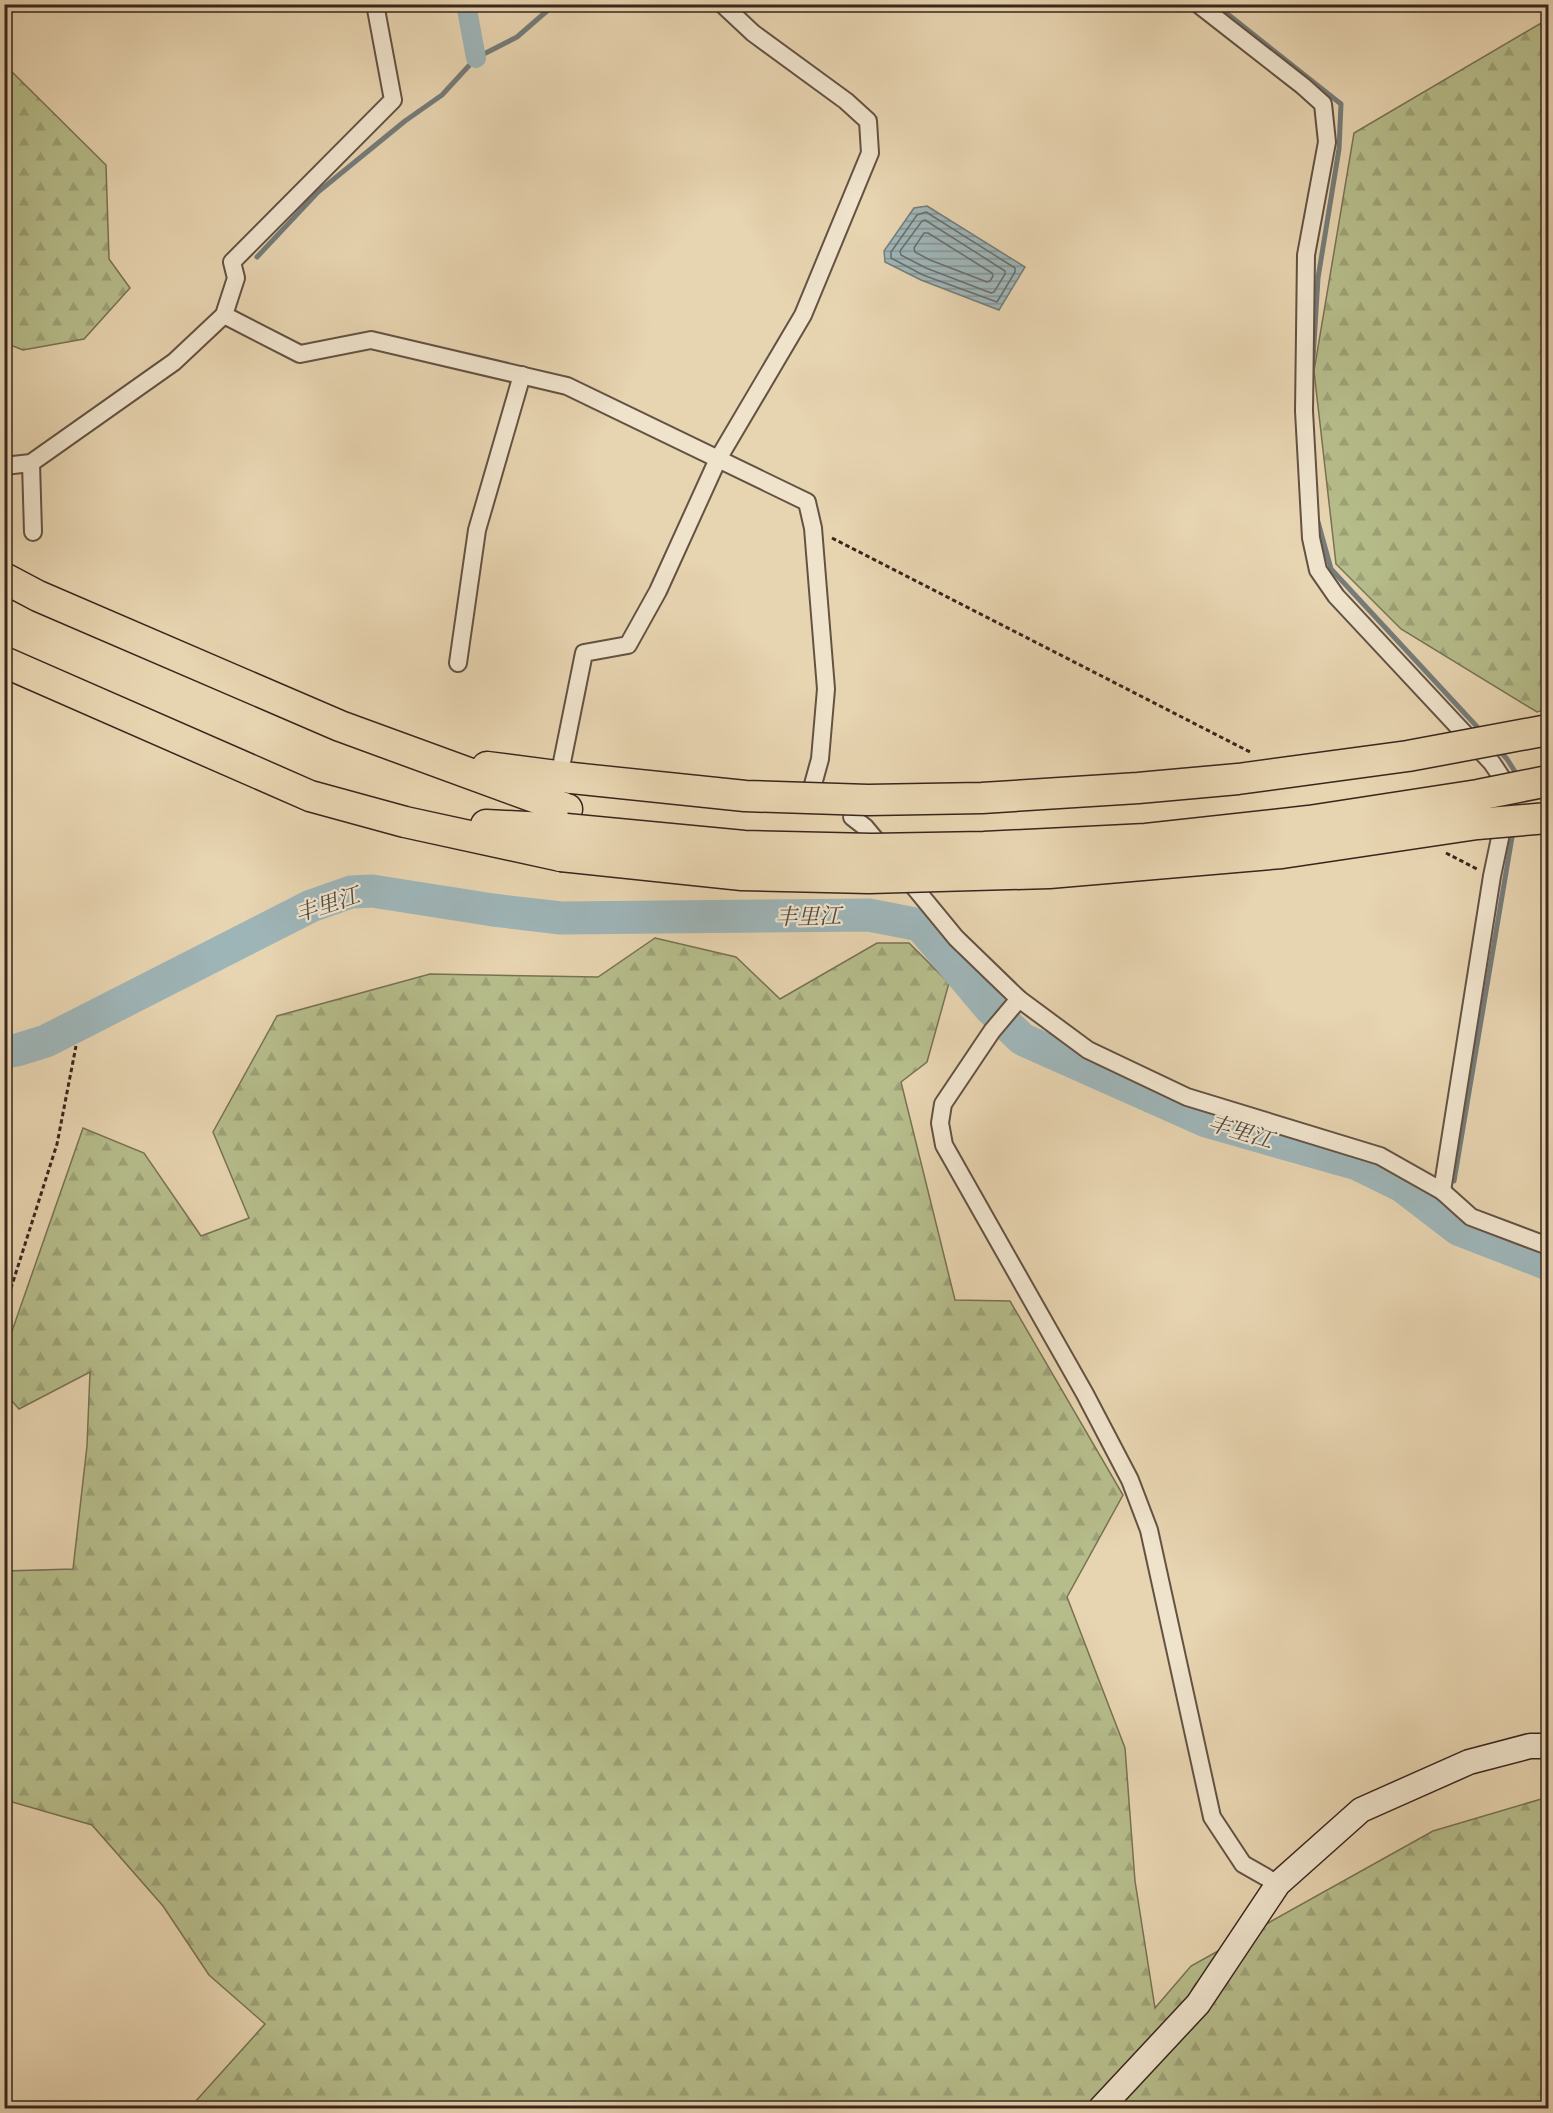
<svg xmlns="http://www.w3.org/2000/svg" width="1553" height="2113" font-family="'Gentium Book Plus','Noto Serif SC',serif">
	<style>
		.forest { fill: url(#forest-firs); stroke: #777254; stroke-width: 1.5 }
		.water { fill: url(#water-rules); stroke: #757c7a; stroke-width: 1.5 }
		.lines { fill: none; stroke-linecap: round; stroke-linejoin: round }
		.shore { stroke: #6b6e6a; stroke-width: 1.5 }
		.stream { stroke: #757c7a; stroke-width: 5 }
		.canal { stroke: #9eb5b8; stroke-width: 20 }
		.river { stroke: #9eb5b8; stroke-width: 33 }
		.street-casing { stroke: #645242; stroke-width: 20 }
		.secondary-casing { stroke: #38261d; stroke-width: 27 }
		.highway-casing { stroke: #38261d; stroke-width: 33 }
		.path { stroke: #38261d; stroke-width: 3; stroke-dasharray: 4.5 3; stroke-linecap: butt }
		.street { stroke: #efe3cc; stroke-width: 16 }
		.secondary { stroke: #efe3cc; stroke-width: 24 }
		.highway { stroke: #e7d4b0; stroke-width: 30 }
		.highway-bridge-casing { stroke: #38261d; stroke-width: 33; stroke-linecap: butt }
		.highway-bridge { stroke: #e7d4b0; stroke-width: 30 }
		.labels { text-anchor: middle; stroke-width: 4.5; stroke-linejoin: round; paint-order: stroke }
		.water-label { font-size: 22px; font-style: italic; fill: #524a44; stroke: #efe3cc }
	</style>
	<defs>
		<pattern id="forest-firs" width="22" height="20" patternUnits="userSpaceOnUse" patternTransform="scale(1.5)"><rect width="22" height="20" fill="#b6bd8b"/><path d="M5 1l3.5 6h-7zM16 11l3.5 6h-7z" fill="#9da278"/></pattern>
		<pattern id="water-rules" width="6" height="5" patternUnits="userSpaceOnUse" patternTransform="scale(1.5)"><rect width="6" height="5" fill="#9eb5b8"/><path d="M0 2.5h6" fill="none" stroke="#829395"/></pattern>
	</defs>
	<rect width="100%" height="100%" fill="#e7d4b0"/>
	<filter id="stains"><feTurbulence type="fractalNoise" baseFrequency=".00333" numOctaves="4"/><feColorMatrix values="0 0 0 0 .2 0 0 0 0 .09 0 0 0 0 .02 0 0 0 .5 -.17"/></filter>
	<radialGradient id="worn" r=".72"><stop offset=".6" stop-color="#630" stop-opacity="0"/><stop offset="1" stop-color="#630" stop-opacity=".3"/></radialGradient>
	<g class="forest">
		<path d="M1548 19V709L1537 712 1401 629 1336 564 1314 371 1354 133Z"/>
		<path d="M4 64 106 165 109 259 130 288 84 339 23 350 5 343Z"/>
		<path d="M655 938 736 957 780 999 877 943H909L949 983 927 1062 901 1082 955 1300 1010 1301 1123 1495 1067 1597 1125 1748 1135 1881 1155 2008 1191 1966 1433 1831 1548 1797V2108H202L195 2102 265 2024 209 1975 163 1906 92 1825 5 1800 4 1571 73 1569 87 1446 90 1372 19 1409 5 1393 4 1354 83 1128 144 1153 201 1236 249 1218 213 1132 277 1016 430 974 598 977Z"/>
	</g>
	<path class="water" d="M927 206 1025 267 999 310 921 280 885 262 884 251 914 208Z"/>
	<g class="lines">
		<g class="shore">
			<path d="M926 212 1015 268V272L997 302 923 275 891 258V252L917 215Z"/>
			<path d="M925 220 1005 271V274L994 292 991 293 926 268 901 255 900 251 922 221Z"/>
			<path d="M924 233H928L992 273 993 276 990 281 987 282 930 260 915 252 914 248Z"/>
		</g>
		<g class="stream">
			<path d="M1215 4 1341 104 1339 149 1318 278 1312 375"/>
			<path d="M257 257 318 192 405 121 442 95 476 58 517 37 555 4"/>
			<path d="M1318 522 1331 569 1481 731"/>
			<path d="M1498 749 1507 759 1519 778"/>
			<path d="M1454 1181 1513 831"/>
			<path d="M1447 1221 1448 1218"/>
		</g>
		<path class="canal" d="M466 4 476 58"/>
		<path class="river" d="M4 1052 17 1050 46 1041 311 906 351 892 372 891 493 910 561 918 869 915 920 925 989 1007 1022 1039 1206 1121 1357 1164 1402 1186 1458 1229 1548 1264"/>
		<defs>
			<g id="street">
				<path d="M1198 4 1303 86 1323 104 1327 142 1306 255 1304 411 1311 538 1318 570 1336 596 1492 763 1502 778 1508 800 1492 876 1442 1191"/>
				<path d="M224 315 300 354 371 340 567 386 807 502 813 528 826 689 820 759 809 799"/>
				<path d="M31 463 33 532"/>
				<path d="M4 466 31 463 174 362 224 315 236 278 232 262 393 100 375 4"/>
				<path d="M458 663 477 530 522 375"/>
				<path d="M561 767 584 653 628 645 658 591 718 459 803 315 870 153 868 121 846 101 753 33 722 4"/>
				<path d="M852 817 865 827 885 851"/>
				<path d="M905 876 956 938 1019 999 1088 1050 1187 1097 1380 1156 1442 1191 1471 1217 1548 1246"/>
				<path d="M1019 999 992 1031 943 1104 940 1123 944 1145 1085 1394 1130 1480 1149 1530 1212 1817 1243 1864 1278 1884"/>
			</g>
			<path id="secondary" d="M1101 2108 1198 2004 1278 1884 1361 1810 1469 1762 1530 1746H1548"/>
			<g id="highway">
				<path d="M4 578 38 596 340 726 567 809"/>
				<path d="M4 662 310 796 405 822 561 856"/>
				<path d="M487 767 572 778"/>
				<path d="M486 825 566 829"/>
			</g>
		</defs>
		<use href="#street" class="street-casing"/>
		<use href="#secondary" class="secondary-casing"/>
		<use href="#highway" class="highway-casing"/>
		<g class="path">
			<path d="M832 538 1250 752"/>
			<path d="M1446 853 1477 869"/>
			<path d="M4 1310 57 1144 76 1046"/>
		</g>
		<use href="#street" class="street"/>
		<use href="#secondary" class="secondary"/>
		<use href="#highway" class="highway"/>
		<defs>
			<g id="highway-bridge">
				<path d="M572 778 745 796 868 800 982 798 1138 788 1238 779 1408 756 1548 730"/>
				<path d="M566 829 744 846 872 849 984 847 1146 839 1309 821 1478 795 1548 781"/>
				<path d="M561 856 742 875 869 878 1049 873 1282 853 1477 824 1548 818"/>
			</g>
		</defs>
		<use href="#highway-bridge" class="highway-bridge-casing"/>
		<use href="#highway-bridge" class="highway-bridge"/>
	</g>
	<g class="labels">
		<g class="water-label">
			<text transform="translate(327 904) rotate(-18)" y="8">丰里江</text>
			<text transform="translate(808 916) rotate(-1)" y="8">丰里江</text>
			<text transform="translate(1241 1131) rotate(17)" y="8">丰里江</text>
		</g>
	</g>
	<rect width="1553" height="2113" fill="none" stroke="#e7d4b0" stroke-width="24"/>
	<rect x="6" y="6" width="1541" height="2101" fill="none" stroke="#38261d" stroke-width="3"/>
	<rect x="12" y="12" width="1529" height="2089" fill="none" stroke="#38261d" stroke-width="1.5"/>
	<rect width="100%" height="100%" filter="url(#stains)"/>
	<rect width="100%" height="100%" fill="url(#worn)"/>
</svg>
